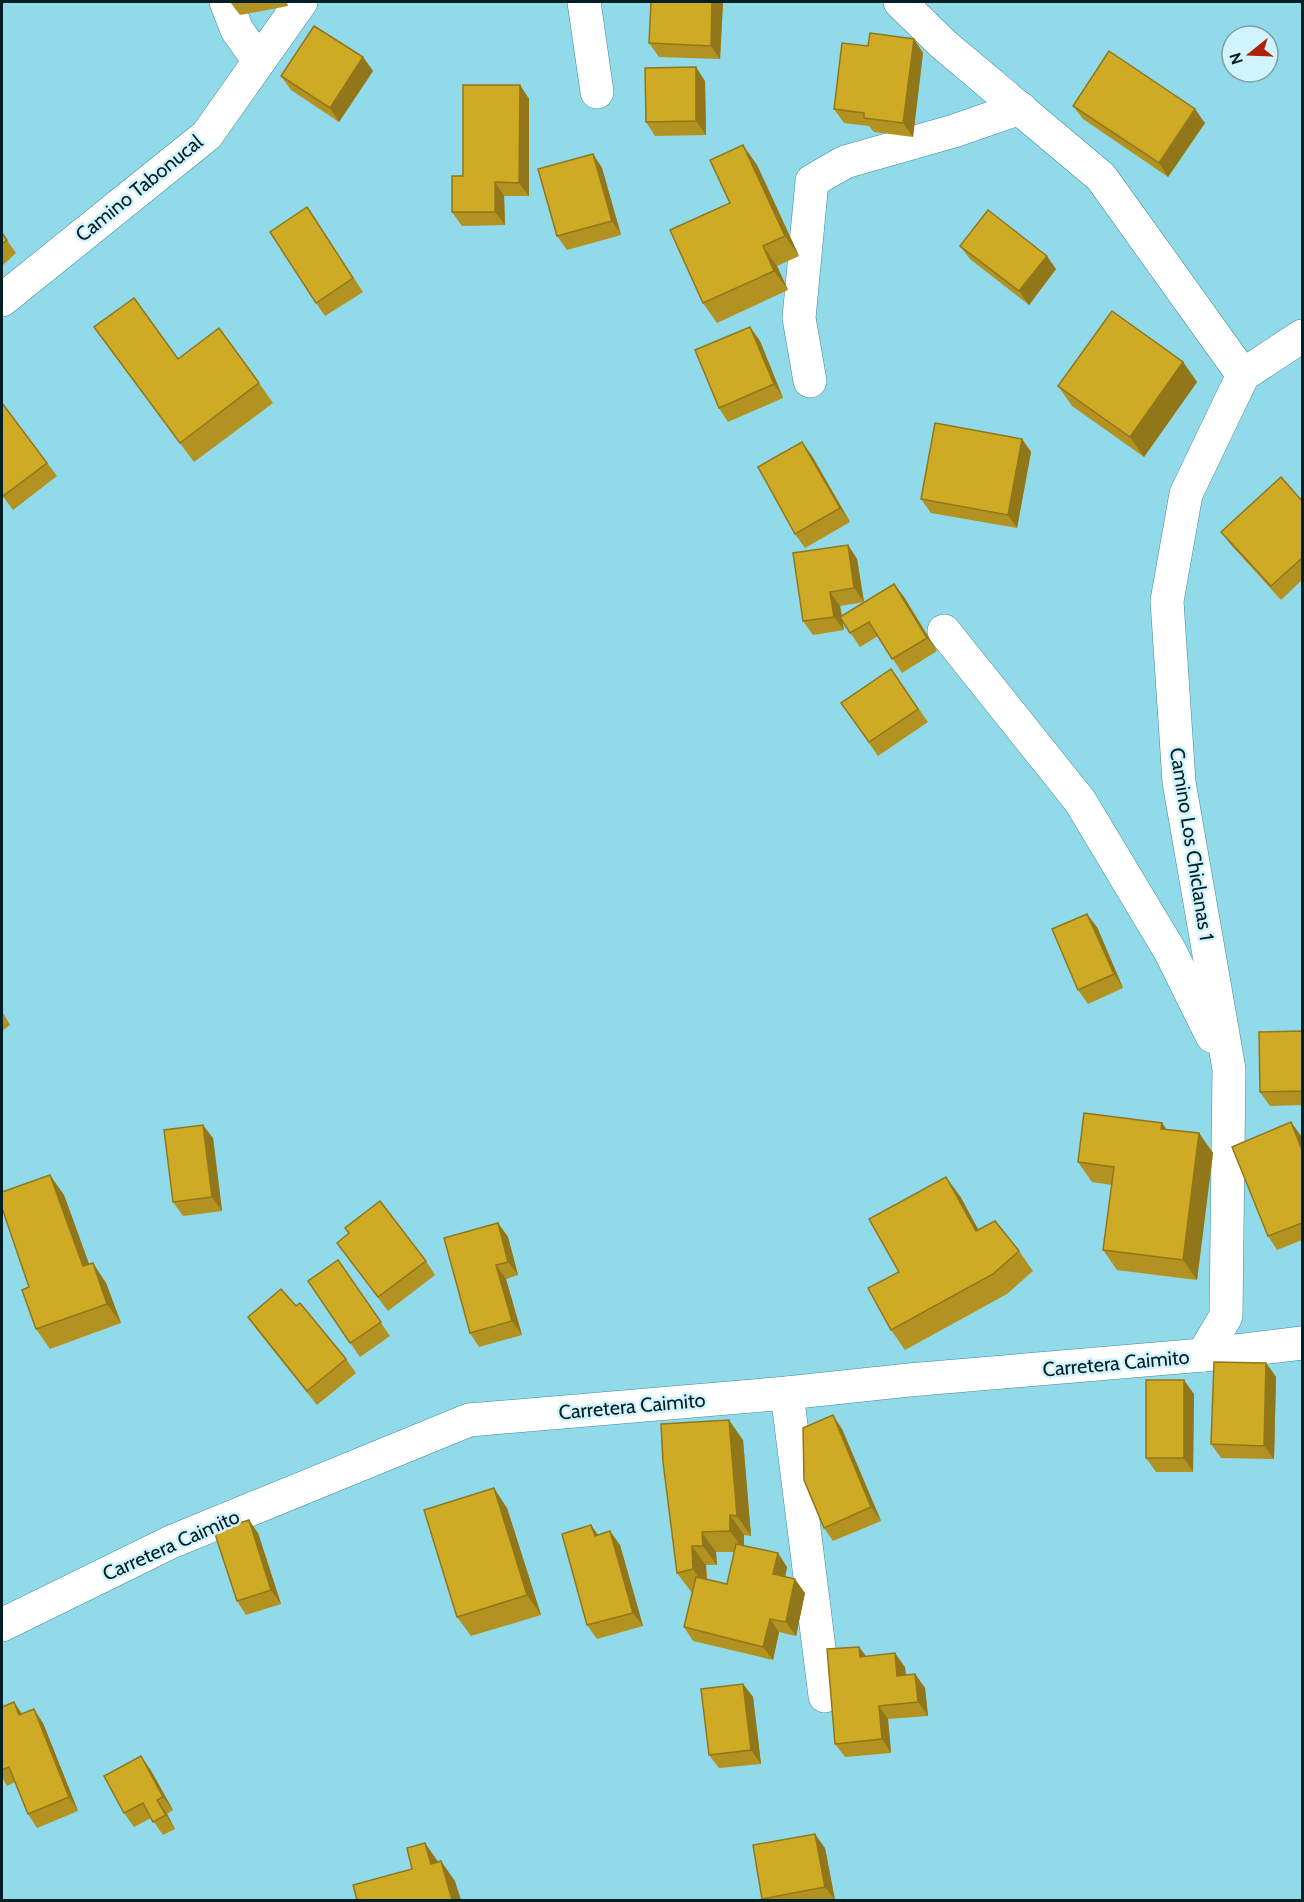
<svg xmlns="http://www.w3.org/2000/svg" width="1304" height="1902" font-family="Cabin,sans-serif">
	<style>
		.lines { fill: none; stroke-linecap: round; stroke-linejoin: round }
		.minor-casing { stroke: #418a98; stroke-width: 34 }
		.tertiary-casing { stroke: #418a98; stroke-width: 34 }
		.minor { stroke: #fff; stroke-width: 33 }
		.tertiary { stroke: #fff; stroke-width: 33 }
		.wall { fill: #b29220; fill-rule: evenodd }
		.shaded-wall { fill: #91771a }
		.building { fill: #cfaa25; stroke: #91771a; stroke-width: 1.5 }
		.labels { text-anchor: middle; stroke-width: 5; stroke-linejoin: round; paint-order: stroke }
		.street-label { font-size: 20px; fill: #011f24; stroke: #d1f4fc }
	</style>
	<rect width="100%" height="100%" fill="#91dae9"/>
	<g class="lines">
		<defs>
			<g id="minor">
				<path d="M226 2 237 30 259 61"/>
				<path d="M584 2 597 92"/>
				<path d="M900 2 943 44 1101 177 1243 375"/>
				<path d="M2 300 207 135 301 2"/>
				<path d="M810 381 799 318 812 181 845 162 954 131 1020 108"/>
				<path d="M944 631 1080 801 1170 951 1212 1036"/>
				<path d="M1203 1355 1226 1316 1229 1069 1179 782 1167 601 1186 494 1243 375 1302 336"/>
				<path d="M787 1393 825 1696"/>
			</g>
			<path id="tertiary" d="M2 1625 171 1542 469 1420 787 1393 909 1380 1203 1355 1302 1343"/>
		</defs>
		<use href="#minor" class="minor-casing"/>
		<use href="#tertiary" class="tertiary-casing"/>
		<use href="#minor" class="minor"/>
		<use href="#tertiary" class="tertiary"/>
	</g>
	<g class="wall">
		<path d="M230 2H287L288 6 240 15Z"/>
		<path d="M651 2H723L720 59 659 57 649 43Z"/>
		<path d="M914 39 923 53 913 137 874 132 869 126 844 123 834 109 868 46Z"/>
		<path d="M363 57 373 71 339 122 291 90 281 76Z"/>
		<path d="M705 81 706 135 655 136 646 122Z"/>
		<path d="M520 85 529 99V196H504L505 225 462 226 452 212Z"/>
		<path d="M1073 106 1205 123 1168 177 1083 119Z"/>
		<path d="M593 154 602 168 621 235 567 250 557 236Z"/>
		<path d="M757 165 799 256 777 266 788 290 717 323 703 303 730 203Z"/>
		<path d="M307 207 363 292 325 316 316 303Z"/>
		<path d="M2 233 16 253 2 266Z"/>
		<path d="M960 246 1056 269 1029 305 970 259Z"/>
		<path d="M750 327 760 341 783 398 728 422 719 408Z"/>
		<path d="M94 328 178 359 259 383 273 403 194 462Z"/>
		<path d="M1183 362 1197 382 1144 457 1072 406 1058 386Z"/>
		<path d="M2 403 57 476 13 510 2 495Z"/>
		<path d="M1022 439 1031 452 1017 528 931 513 921 499Z"/>
		<path d="M802 442 812 456 850 522 805 548 795 534Z"/>
		<path d="M1302 501V580L1281 600 1231 545 1221 532Z"/>
		<path d="M848 545 857 559 864 602 840 606 842 616 894 584 904 597 937 651 902 673 878 636 860 647 842 621 844 630 813 635 803 621Z"/>
		<path d="M891 669 928 722 878 756 841 703Z"/>
		<path d="M1097 927 1123 988 1088 1004 1078 990Z"/>
		<path d="M2 1011 10 1025 2 1031Z"/>
		<path d="M1302 1031V1105L1270 1106 1260 1092Z"/>
		<path d="M1291 1122 1301 1136 1302 1140V1240L1277 1250 1268 1236Z"/>
		<path d="M1162 1123 1166 1129 1199 1133 1213 1153 1197 1280 1117 1270 1103 1250 1112 1185 1092 1182 1078 1162Z"/>
		<path d="M213 1138 222 1211 183 1216 173 1202Z"/>
		<path d="M64 1195 89 1264 106 1283 121 1323 50 1349 36 1329 29 1287Z"/>
		<path d="M960 1196 978 1230 1019 1251 1033 1271 1007 1294 905 1350 891 1330 899 1272Z"/>
		<path d="M498 1223 508 1237 518 1275 506 1279 522 1335 479 1347 470 1333Z"/>
		<path d="M345 1228 426 1261 435 1275 388 1311 337 1243 349 1233Z"/>
		<path d="M338 1260 390 1336 360 1357 308 1281Z"/>
		<path d="M296 1306 346 1359 356 1373 317 1405 257 1330 248 1317Z"/>
		<path d="M1266 1363 1276 1377 1274 1459 1221 1458 1211 1444Z"/>
		<path d="M1194 1394 1193 1472H1156L1146 1458Z"/>
		<path d="M842 1429 881 1521 833 1541 824 1528Z"/>
		<path d="M743 1440 751 1536 744 1535V1545L787 1567 785 1577 805 1593 796 1636 779 1632 773 1660 693 1641 684 1627 692 1593 677 1573ZM716 1552H734L727 1584 707 1579 706 1565H717Z"/>
		<path d="M507 1508 541 1615 471 1636 457 1617Z"/>
		<path d="M258 1533 281 1604 246 1615 237 1601Z"/>
		<path d="M598 1535 620 1545 643 1626 597 1639 587 1625Z"/>
		<path d="M859 1647 866 1656 905 1667 906 1675 915 1674 925 1688 928 1716 888 1719 891 1753 845 1757 835 1744Z"/>
		<path d="M743 1684 753 1697 761 1764 719 1768 709 1755Z"/>
		<path d="M14 1702 22 1714 43 1723 78 1811 37 1828 28 1814 15 1782 7 1786 2 1777V1707Z"/>
		<path d="M150 1769 173 1810 167 1814 175 1829 163 1835 151 1818 134 1827 124 1813Z"/>
		<path d="M825 1848 835 1900H764L762 1899Z"/>
	</g>
	<g class="shaded-wall">
		<path d="M712 2H723L720 59 711 46Z"/>
		<path d="M914 39 923 53 913 137 903 123Z"/>
		<path d="M363 57 373 71 339 122 330 108Z"/>
		<path d="M696 67 705 81 706 135 696 121Z"/>
		<path d="M520 85 529 99V196L519 183Z"/>
		<path d="M1195 109 1205 123 1168 177 1159 163Z"/>
		<path d="M743 145 757 165 799 256 785 236Z"/>
		<path d="M593 154 602 168 621 235 612 221Z"/>
		<path d="M495 182 504 196 505 225 495 212Z"/>
		<path d="M763 246 777 266 788 290 774 271Z"/>
		<path d="M1047 256 1056 269 1029 305 1019 291Z"/>
		<path d="M750 327 760 341 783 398 774 384Z"/>
		<path d="M1183 362 1197 382 1144 457 1130 437Z"/>
		<path d="M1022 439 1031 452 1017 528 1008 515Z"/>
		<path d="M802 442 812 456 850 522 840 508Z"/>
		<path d="M848 545 857 559 864 602 854 588Z"/>
		<path d="M894 584 904 597 937 651 927 638Z"/>
		<path d="M830 592 840 606 844 630 834 617Z"/>
		<path d="M1087 914 1097 927 1123 988 1114 974Z"/>
		<path d="M1291 1122 1301 1136 1302 1140V1150Z"/>
		<path d="M1162 1123 1176 1143 1161 1129Z"/>
		<path d="M203 1125 213 1138 222 1211 212 1197Z"/>
		<path d="M1199 1133 1213 1153 1197 1280 1183 1260Z"/>
		<path d="M50 1175 64 1195 97 1286 83 1266Z"/>
		<path d="M946 1177 960 1196 990 1251 976 1231Z"/>
		<path d="M498 1223 508 1237 518 1275 508 1262Z"/>
		<path d="M93 1263 106 1283 121 1323 107 1304Z"/>
		<path d="M496 1265 506 1279 522 1335 512 1321Z"/>
		<path d="M1266 1363 1276 1377 1274 1459 1264 1446Z"/>
		<path d="M1184 1380 1194 1394 1193 1472 1184 1458Z"/>
		<path d="M833 1415 842 1429 881 1521 871 1507Z"/>
		<path d="M729 1420 743 1440 751 1536 737 1516Z"/>
		<path d="M494 1488 507 1508 541 1615 527 1595Z"/>
		<path d="M730 1515 744 1535V1551L730 1531Z"/>
		<path d="M249 1520 258 1533 281 1604 271 1590Z"/>
		<path d="M591 1525 601 1539 595 1536Z"/>
		<path d="M610 1531 620 1545 643 1626 633 1613Z"/>
		<path d="M702 1532 716 1552 717 1565 703 1546Z"/>
		<path d="M692 1546 706 1565 707 1589 693 1569Z"/>
		<path d="M778 1553 787 1567 783 1588 773 1574Z"/>
		<path d="M795 1579 805 1593 796 1636 786 1622Z"/>
		<path d="M770 1619 779 1632 773 1660 763 1647Z"/>
		<path d="M859 1647 869 1660 860 1657Z"/>
		<path d="M895 1653 905 1667 907 1690 897 1676Z"/>
		<path d="M915 1674 925 1688 928 1716 918 1702Z"/>
		<path d="M743 1684 753 1697 761 1764 751 1750Z"/>
		<path d="M14 1702 23 1716 19 1715Z"/>
		<path d="M879 1706 888 1719 891 1753 882 1739Z"/>
		<path d="M34 1709 43 1723 78 1811 69 1797Z"/>
		<path d="M141 1756 150 1769 173 1810 163 1797Z"/>
		<path d="M157 1800 167 1814 175 1829 166 1815Z"/>
		<path d="M815 1834 825 1848 835 1900 825 1887Z"/>
		<path d="M425 1843 439 1863 431 1864Z"/>
		<path d="M441 1861 455 1881 461 1900H452Z"/>
	</g>
	<g class="building">
		<path d="M651 2H712L711 46 649 43Z"/>
		<path d="M314 26 363 57 330 108 281 76Z"/>
		<path d="M870 33 914 39 903 123 864 118V113L834 109 842 43 868 46Z"/>
		<path d="M1109 51 1195 109 1159 163 1073 106Z"/>
		<path d="M696 67V121L646 122 645 68Z"/>
		<path d="M463 85H520L519 183 495 182V212H452V176H463Z"/>
		<path d="M743 145 785 236 763 246 774 271 703 303 670 230 730 203 710 160Z"/>
		<path d="M593 154 612 221 557 236 538 169Z"/>
		<path d="M307 207 353 278 316 303 270 232Z"/>
		<path d="M988 210 1047 256 1019 291 960 246Z"/>
		<path d="M2 233 7 240 2 244Z"/>
		<path d="M134 298 178 359 219 328 259 383 180 443 94 327Z"/>
		<path d="M1112 311 1183 362 1130 437 1058 386Z"/>
		<path d="M750 327 774 384 719 408 695 350Z"/>
		<path d="M2 403 47 463 3 496 2 494Z"/>
		<path d="M935 423 1022 439 1008 515 921 499Z"/>
		<path d="M802 442 840 508 795 534 758 467Z"/>
		<path d="M1281 477 1302 501V558L1271 586 1221 532Z"/>
		<path d="M848 545 854 588 830 592 834 617 803 621 793 553Z"/>
		<path d="M894 584 927 638 892 659 869 622 850 633 840 617Z"/>
		<path d="M891 669 918 709 869 742 841 703Z"/>
		<path d="M1087 914 1114 974 1078 990 1052 929Z"/>
		<path d="M1302 1031V1091L1260 1092 1259 1032Z"/>
		<path d="M1084 1113 1162 1123 1161 1129 1199 1133 1183 1260 1103 1250 1114 1167 1078 1162Z"/>
		<path d="M1291 1122 1302 1150V1223L1268 1236 1232 1147Z"/>
		<path d="M203 1125 212 1197 173 1202 164 1130Z"/>
		<path d="M50 1175 83 1266 93 1263 107 1304 36 1329 22 1290 29 1287 2 1208V1192Z"/>
		<path d="M946 1177 976 1231 995 1221 1019 1251 993 1274 891 1330 868 1288 899 1272 869 1219Z"/>
		<path d="M380 1201 426 1261 378 1297 337 1243 349 1233 345 1228Z"/>
		<path d="M498 1223 508 1262 496 1265 512 1321 470 1333 444 1238Z"/>
		<path d="M338 1260 381 1322 350 1343 308 1281Z"/>
		<path d="M281 1289 296 1306 300 1303 346 1359 307 1391 248 1317Z"/>
		<path d="M1214 1362 1266 1363 1264 1446 1211 1444Z"/>
		<rect x="1146" y="1380" width="38" height="78"/>
		<path d="M833 1415 871 1507 824 1528 804 1480 803 1428Z"/>
		<path d="M729 1420 737 1516 730 1515V1531L702 1532 703 1546H692L693 1569 677 1573 663 1462 661 1424Z"/>
		<path d="M494 1488 527 1595 457 1617 424 1510Z"/>
		<path d="M249 1520 271 1590 237 1601 214 1531Z"/>
		<path d="M591 1525 595 1536 610 1531 633 1613 587 1625 562 1534Z"/>
		<path d="M736 1544 778 1553 773 1574 795 1579 786 1622 770 1619 763 1647 684 1627 696 1577 727 1584Z"/>
		<path d="M859 1647 860 1657 895 1653 897 1676 915 1674 918 1702 879 1706 882 1739 835 1744 827 1649Z"/>
		<path d="M743 1684 751 1750 709 1755 701 1689Z"/>
		<path d="M14 1702 19 1715 34 1709 69 1797 28 1814 9 1767 2 1770V1707Z"/>
		<path d="M141 1756 163 1797 157 1800 166 1815 153 1822 143 1803 124 1813 104 1776Z"/>
		<path d="M815 1834 825 1887 762 1899 753 1845Z"/>
		<path d="M425 1843 431 1864 441 1861 452 1900H357L353 1885 412 1869 407 1848Z"/>
	</g>
	<g class="labels">
		<g class="street-label">
			<text transform="translate(139 188) rotate(-39)" y="7">Camino Tabonucal</text>
			<text transform="translate(1192 844) rotate(81)" y="7">Camino Los Chiclanas 1</text>
			<text transform="translate(1116 1363) rotate(-5)" y="7">Carretera Caimito</text>
			<text transform="translate(632 1406) rotate(-5)" y="7">Carretera Caimito</text>
			<text transform="translate(171 1545) rotate(-24)" y="7">Carretera Caimito</text>
		</g>
	</g>
	<rect width="1304" height="1902" fill="none" stroke="#011f24" stroke-width="6"/>
	<g transform="translate(1250 54) rotate(252)"><circle r="28" fill="#d1f4fc" stroke="#7e9fa6" stroke-width="1.5"/>
	<path d="M0-4.5L10 22L0 15L-10 22Z" fill="#ae2007"/>
	<text y="-9" font-size="16" font-weight="bold" text-anchor="middle" fill="#011f24">N</text>
	</g>
</svg>
